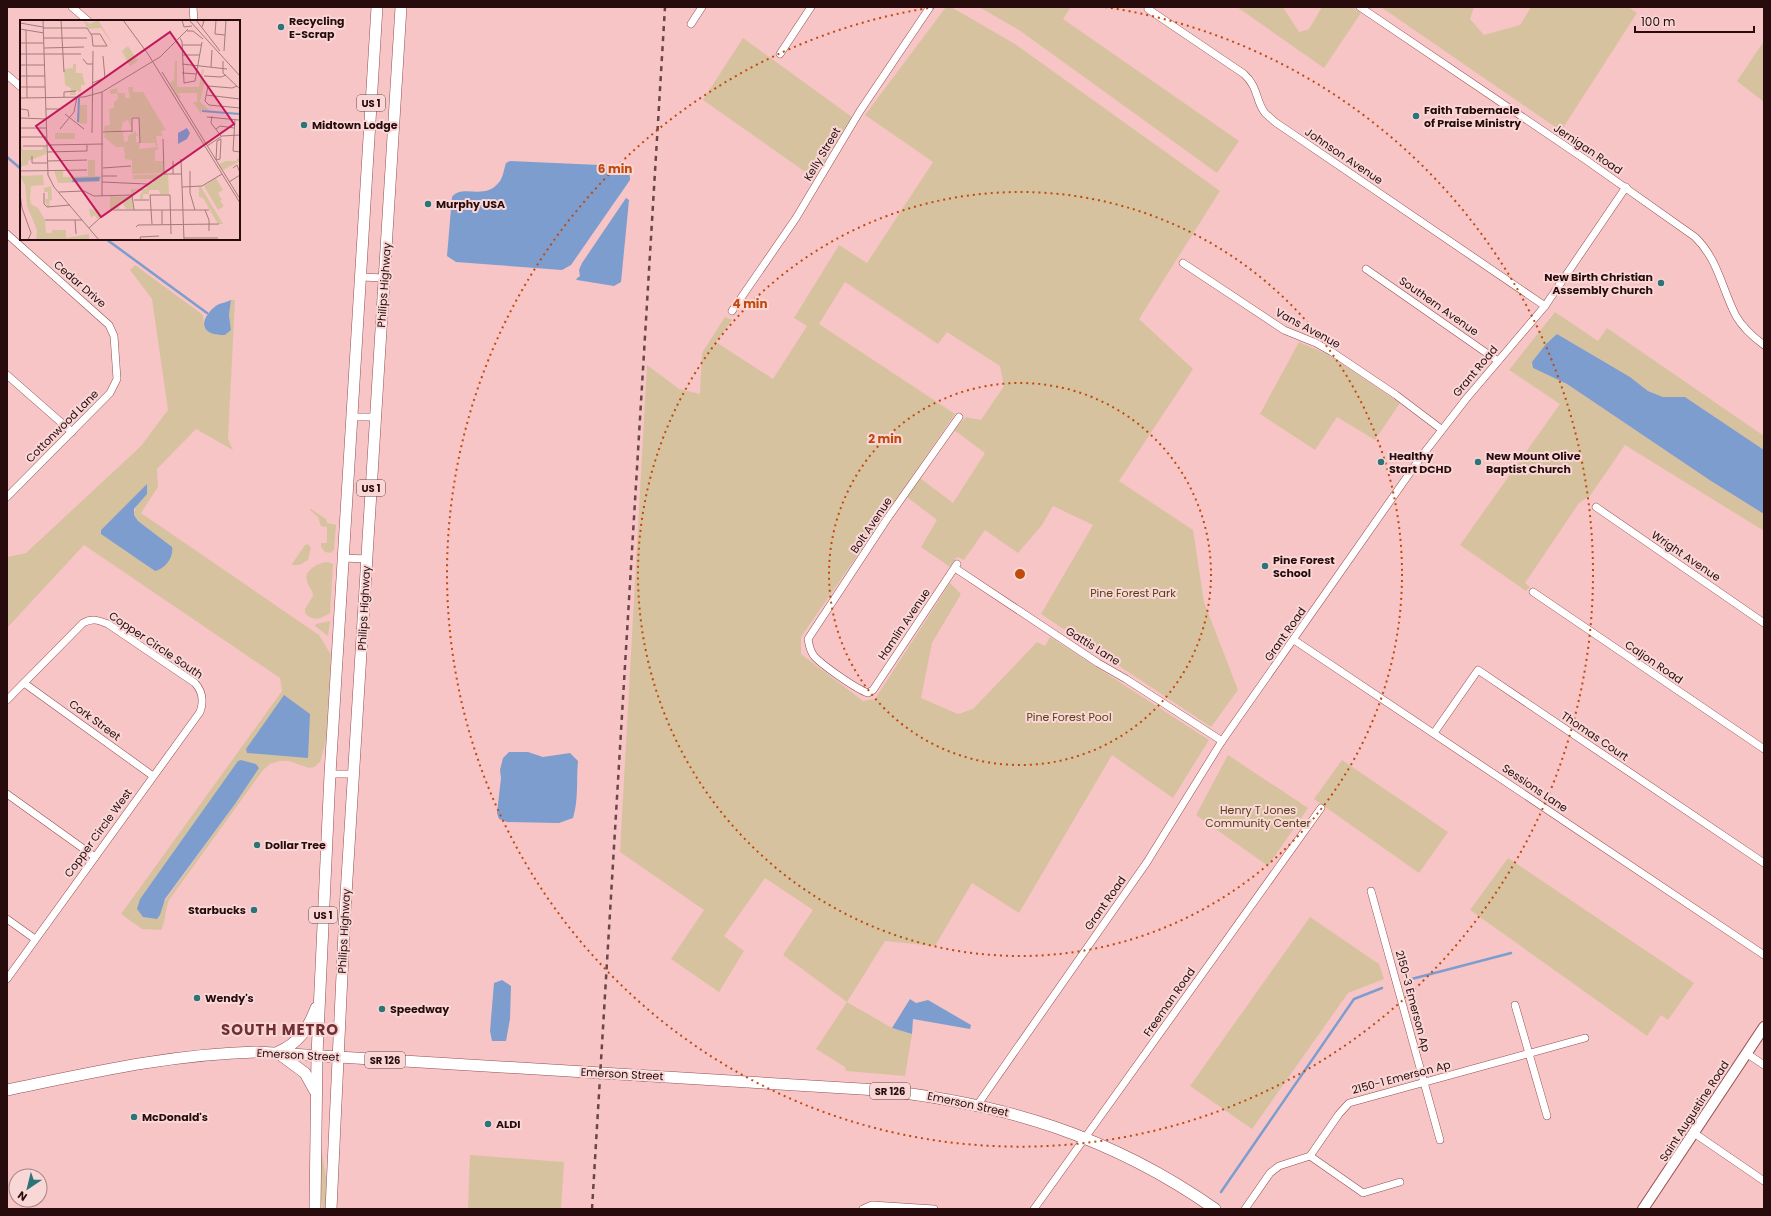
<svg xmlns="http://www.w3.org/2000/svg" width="1771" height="1216" font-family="Poppins,sans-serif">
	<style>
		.green { fill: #d7c2a0; fill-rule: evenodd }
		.water { fill: #7d9dcf }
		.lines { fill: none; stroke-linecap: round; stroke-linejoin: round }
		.stream { stroke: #7d9dcf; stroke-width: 2.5 }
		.minor-casing { stroke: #944e50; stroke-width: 8 }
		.secondary-casing { stroke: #944e50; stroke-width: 12 }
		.primary-casing { stroke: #944e50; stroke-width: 12 }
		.minor { stroke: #fff; stroke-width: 7 }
		.secondary { stroke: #fff; stroke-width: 10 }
		.primary { stroke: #fff; stroke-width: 11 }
		.rail { stroke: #694647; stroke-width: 2.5; stroke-dasharray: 5 5; stroke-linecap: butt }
		.ring { fill: none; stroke: #c1490c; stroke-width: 2; stroke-dasharray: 2 4 }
		.poi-dot { fill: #2b7578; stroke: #f9d7d6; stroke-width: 1.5 }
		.labels { text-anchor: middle; stroke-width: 4; stroke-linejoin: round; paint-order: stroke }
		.shield { fill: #f9d7d6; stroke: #664849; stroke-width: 1 }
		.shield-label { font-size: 10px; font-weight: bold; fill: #270b0d }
		.poi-label { font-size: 11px; font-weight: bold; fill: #270b0d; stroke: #f9d7d6; text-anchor: start }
		.street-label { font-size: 11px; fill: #270b0d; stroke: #f9d7d6 }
		.park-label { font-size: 11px; fill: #584014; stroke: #f9d7d6 }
		.district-label { font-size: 15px; font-weight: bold; letter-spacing: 1px; fill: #722f33; stroke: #f9d7d6 }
		.inset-river { fill: none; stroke: #7d9dcf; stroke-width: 2 }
		.inset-road { fill: none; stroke: #a47b7b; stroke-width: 1 }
		.view { fill: #c2185b; fill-opacity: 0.15; stroke: #c2185b; stroke-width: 2 }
		.inset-edge { fill: none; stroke: #270b0d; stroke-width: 2 }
		.centre { fill: #c1490c; stroke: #f9d7d6; stroke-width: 2 }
		.ring-label { font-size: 12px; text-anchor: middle; font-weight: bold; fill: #c1490c; stroke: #f9d7d6; stroke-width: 4; stroke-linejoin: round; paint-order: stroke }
	</style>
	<rect width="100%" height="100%" fill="#f7c5c5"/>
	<g class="green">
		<path d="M946 7H951L1015 44 1220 191 1139 319 1193 369 1119 481 1193 530 1204 602 1238 690 1211 727 1041 614 1093 525 1053 506 1042 525 1018 553 985 530 964 560 957 557 950 567 921 547 937 520 907 497 920 478 953 503 985 453 954 430 966 417 981 420 1004 386 1000 366 947 332 938 344 845 282 819 324 955 414 801 637V654L863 701 875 699 950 583 961 594 932 643 921 698 958 714 973 709 1037 642 1045 646 1050 637 1209 740 1173 798 1112 755 1019 913 972 883 935 946 885 941 847 1002 892 1028 912 1034 905 1076 846 1071 845 1067 816 1049 847 1002 783 955 813 910 765 878 724 936 744 951 719 992 671 959 704 910 620 852 647 365 679 389 700 394 702 353 725 317 732 320 716 342 773 379 807 326 794 318 839 245 867 263 933 162 865 115Z"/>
		<path d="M979 7H1071L1063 19 1239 141 1217 173 1019 30Z"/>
		<path d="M1237 7H1283L1299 32 1309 29 1322 7H1352L1361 13 1324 68Z"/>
		<path d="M1381 7H1474L1470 19 1484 35 1520 25 1531 7H1628L1637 13 1561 131Z"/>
		<path d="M743 38 852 117 814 178 703 100Z"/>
		<path d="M1764 41V102L1737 81Z"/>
		<path d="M135 265 203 315 204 327 208 331 231 330 229 315 231 300H235L228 439 233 450 196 429 157 469 158 487 141 513 319 635 331 655 326 740 320 762 314 767 309 768 289 761H280L270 764 263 770 169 900C165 910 166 921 161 930L142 929 121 914 282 691 280 678 84 545 7 628V557L26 553 141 446 168 410 152 299 130 270ZM147 485C146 502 135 502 134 515L138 521 155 571 101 533V530ZM241 760 256 764 259 768 235 804 164 902 140 899Z"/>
		<path d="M1555 312 1598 341 1607 328 1764 436V450L1685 397H1663L1648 391 1630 377 1557 334 1533 368 1567 384 1711 481 1764 514V531L1625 445 1590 496 1579 503 1525 583 1530 587 1526 591 1460 545 1560 404 1509 370Z"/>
		<path d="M1299 342 1327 354 1400 403 1375 440 1337 417 1315 450 1260 414Z"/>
		<path d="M311 509 326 519 327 523 336 525 334 550 330 553 325 552 321 547V543H327V527L321 526 318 517 310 510Z"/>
		<path d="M308 544 311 548 308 560 299 565H292V564L305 545Z"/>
		<path d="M328 562 333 564 330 613C321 619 312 622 305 613V609L313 596C313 589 308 587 307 581 303 570 320 562 328 562Z"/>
		<path d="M330 621 328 636 315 626 316 624Z"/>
		<path d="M1228 755 1308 808 1268 866 1196 815Z"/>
		<path d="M1342 760 1448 832 1419 873 1314 799Z"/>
		<path d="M1508 858 1694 983 1668 1020 1661 1015 1647 1036 1470 910Z"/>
		<path d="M1310 917 1379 964 1384 979 1348 993 1252 1129 1190 1086Z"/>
		<path d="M321 1147 326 1179V1209H323L320 1194Z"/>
		<path d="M470 1155 564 1162 561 1209H468Z"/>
	</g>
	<g class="water">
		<path d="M510 161 622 166C629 169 630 173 630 180L571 265 562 270 456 262 447 256 452 197C463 183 485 202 500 181 503 177 504 169 506 163Z"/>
		<path d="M626 198 629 200 621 282 614 286 577 280 576 279 580 276 579 270 582 263Z"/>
		<path d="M231 300 229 315 231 330 225 335C220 335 214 335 209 332 197 324 210 309 219 304 222 303 227 302 231 300Z"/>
		<path d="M1557 334 1630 377 1648 391 1663 397H1685L1764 450V514L1711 481 1567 384 1533 368 1532 362 1546 344Z"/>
		<path d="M147 484V494L134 509V515L138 521 172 547C174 557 165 569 155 571L101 534V530Z"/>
		<path d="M284 695 310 714 308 758 247 753 246 749Z"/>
		<path d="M509 752H528L543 757 570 753 578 761C576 781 579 798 573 818L559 823 507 822 499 819 497 813 501 778 500 770 503 758Z"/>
		<path d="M241 760 256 764 259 768 235 804 165 899 160 915 157 919 143 917 137 909 140 899 238 761Z"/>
		<path d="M502 980 511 986 510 1019 506 1041H492L490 1031 494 983Z"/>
		<path d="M910 999 916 1003 928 1000 971 1025 970 1029 913 1019 912 1034 892 1028Z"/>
	</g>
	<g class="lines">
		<g class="stream">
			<path d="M7 157 21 169"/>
			<path d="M106 239 207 313"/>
			<path d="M1404 981 1511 953"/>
			<path d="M1221 1192 1354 999 1382 988"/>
		</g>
		<defs>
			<g id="minor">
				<path d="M72 7 88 21"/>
				<path d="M193 7 194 21"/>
				<path d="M1360 7 1586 160 1695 237C1718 259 1722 289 1736 316 1743 328 1753 337 1764 345"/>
				<path d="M1148 9 1244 74C1259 88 1255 100 1265 113 1268 116 1272 119 1275 122L1545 306"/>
				<path d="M691 24 702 7"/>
				<path d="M780 54 811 7"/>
				<path d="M7 75 21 87"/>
				<path d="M7 234 109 325 114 336 117 379 110 393 7 497"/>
				<path d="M1183 263 1284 330 1316 343 1332 352 1396 395 1441 429"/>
				<path d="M1366 269 1498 361"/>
				<path d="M361 277 384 278"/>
				<path d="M732 311 796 218 860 111 930 7"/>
				<path d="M7 375 72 432"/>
				<path d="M352 417H375"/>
				<path d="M1596 507 1764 623"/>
				<path d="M343 558 367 559"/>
				<path d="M957 564 873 690 868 693C856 689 822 665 814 656 810 651 809 645 808 639L887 519 959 417"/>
				<path d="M955 568 1098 663 1126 679 1222 741"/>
				<path d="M1533 592 1764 749"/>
				<path d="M1294 640 1764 955"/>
				<path d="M24 683 153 776"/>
				<path d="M7 700 83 623C92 618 98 620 108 624L195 683C203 692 204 701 200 712L7 979"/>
				<path d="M1434 733 1478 670 1764 863"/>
				<path d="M330 774H354"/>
				<path d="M7 794 95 857"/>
				<path d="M1371 891 1440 1140"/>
				<path d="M7 919 35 939"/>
				<path d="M1515 1005 1547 1116"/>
				<path d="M1746 1053 1764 1065"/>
				<path d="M978 1104 1147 862 1222 741 1421 457 1466 399 1545 306 1626 187"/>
				<path d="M1694 1133 1764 1181"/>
				<path d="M1310 1156 1363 1193 1400 1182"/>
				<path d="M863 1209 872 1205 934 1209"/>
				<path d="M1034 1209 1321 808"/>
				<path d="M1245 1209 1270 1173 1279 1166 1310 1156 1339 1114 1349 1103 1585 1038"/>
			</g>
			<path id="secondary" d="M1643 1209 1764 1027"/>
			<g id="primary">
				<path d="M278 1052C299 1043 308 1029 316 1008"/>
				<path d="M278 1053 305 1073 315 1091"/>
				<path d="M7 1090C90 1073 171 1054 257 1052L878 1090C1003 1103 1111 1136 1215 1209"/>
				<path d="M315 1209 317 1055 330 774 377 7"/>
				<path d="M331 1209 345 911 401 7"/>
			</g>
		</defs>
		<use href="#minor" class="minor-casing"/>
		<use href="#secondary" class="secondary-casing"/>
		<use href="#primary" class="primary-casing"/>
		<use href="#minor" class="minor"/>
		<use href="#secondary" class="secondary"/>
		<use href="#primary" class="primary"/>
		<path class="rail" d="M592 1209 665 7"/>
	</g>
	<g class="ring">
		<circle cx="1020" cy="574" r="191"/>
		<circle cx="1020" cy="574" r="382"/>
		<path d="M1105 7A573 573 0 1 1 935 7"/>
	</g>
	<g class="poi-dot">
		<circle cx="281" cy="27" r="4"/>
		<circle cx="1416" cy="116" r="4"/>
		<circle cx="304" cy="125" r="4"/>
		<circle cx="428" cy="204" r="4"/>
		<circle cx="1661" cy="283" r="4"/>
		<circle cx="1381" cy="462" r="4"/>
		<circle cx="1478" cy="462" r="4"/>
		<circle cx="1265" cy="566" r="4"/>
		<circle cx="257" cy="845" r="4"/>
		<circle cx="254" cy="910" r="4"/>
		<circle cx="197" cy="998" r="4"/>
		<circle cx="382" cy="1009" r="4"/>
		<circle cx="134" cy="1117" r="4"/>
		<circle cx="488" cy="1124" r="4"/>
	</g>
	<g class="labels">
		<g class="shield">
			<rect x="357" y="95" width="28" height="16" rx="3"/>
			<rect x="357" y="480" width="28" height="16" rx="3"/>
			<rect x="309" y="907" width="28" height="16" rx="3"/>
			<rect x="365" y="1052" width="40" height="16" rx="3"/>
			<rect x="870" y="1083" width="40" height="16" rx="3"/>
		</g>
		<g class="shield-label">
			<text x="371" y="107">US 1</text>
			<text x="371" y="492">US 1</text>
			<text x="323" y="919">US 1</text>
			<text x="385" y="1064">SR 126</text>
			<text x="890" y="1095">SR 126</text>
		</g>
		<g class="poi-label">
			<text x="289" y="25">Recycling<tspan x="289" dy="13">E-Scrap</tspan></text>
			<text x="1424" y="114">Faith Tabernacle<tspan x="1424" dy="13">of Praise Ministry</tspan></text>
			<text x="312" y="129">Midtown Lodge</text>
			<text x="436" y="208">Murphy USA</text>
			<text x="1653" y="281" text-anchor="end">New Birth Christian<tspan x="1653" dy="13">Assembly Church</tspan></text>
			<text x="1389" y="460">Healthy<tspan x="1389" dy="13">Start DCHD</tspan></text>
			<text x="1486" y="460">New Mount Olive<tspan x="1486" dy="13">Baptist Church</tspan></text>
			<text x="1273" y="564">Pine Forest<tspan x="1273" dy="13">School</tspan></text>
			<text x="265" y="849">Dollar Tree</text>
			<text x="246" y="914" text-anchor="end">Starbucks</text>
			<text x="205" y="1002">Wendy's</text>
			<text x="390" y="1013">Speedway</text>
			<text x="142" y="1121">McDonald's</text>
			<text x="496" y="1128">ALDI</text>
		</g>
		<g class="street-label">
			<text transform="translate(1588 149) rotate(34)" y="4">Jernigan Road</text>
			<text transform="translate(822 154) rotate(-59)" y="4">Kelly Street</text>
			<text transform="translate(1344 156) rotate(34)" y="4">Johnson Avenue</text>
			<text transform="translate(80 284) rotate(41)" y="4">Cedar Drive</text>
			<text transform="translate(384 285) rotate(-86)" y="4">Philips Highway</text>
			<text transform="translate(1439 306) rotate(35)" y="4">Southern Avenue</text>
			<text transform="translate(1308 328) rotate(28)" y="4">Vans Avenue</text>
			<text transform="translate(1475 371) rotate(-50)" y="4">Grant Road</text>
			<text transform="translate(62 426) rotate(-45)" y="4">Cottonwood Lane</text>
			<text transform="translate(871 525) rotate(-56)" y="4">Bolt Avenue</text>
			<text transform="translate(1686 556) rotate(34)" y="4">Wright Avenue</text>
			<text transform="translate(364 608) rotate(-87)" y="4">Philips Highway</text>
			<text transform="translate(904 624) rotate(-56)" y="4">Hamlin Avenue</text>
			<text transform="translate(1285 634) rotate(-55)" y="4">Grant Road</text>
			<text transform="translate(156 645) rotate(34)" y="4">Copper Circle South</text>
			<text transform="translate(1093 646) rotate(32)" y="4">Gattis Lane</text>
			<text transform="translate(1654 662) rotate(34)" y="4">Caljon Road</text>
			<text transform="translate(95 720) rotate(36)" y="4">Cork Street</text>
			<text transform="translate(1595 736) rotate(34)" y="4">Thomas Court</text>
			<text transform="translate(1535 788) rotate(34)" y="4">Sessions Lane</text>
			<text transform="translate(98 833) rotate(-54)" y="4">Copper Circle West</text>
			<text transform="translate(1105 903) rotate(-55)" y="4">Grant Road</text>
			<text transform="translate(344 931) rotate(-87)" y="4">Philips Highway</text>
			<text transform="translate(1413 1001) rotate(75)" y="4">2150-3 Emerson Ap</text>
			<text transform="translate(1169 1002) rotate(-55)" y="4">Freeman Road</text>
			<text transform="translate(298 1055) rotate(3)" y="4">Emerson Street</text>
			<text transform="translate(622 1074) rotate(3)" y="4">Emerson Street</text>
			<text transform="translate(1401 1077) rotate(-15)" y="4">2150-1 Emerson Ap</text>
			<text transform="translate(968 1104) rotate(12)" y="4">Emerson Street</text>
			<text transform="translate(1694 1111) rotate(-57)" y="4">Saint Augustine Road</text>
		</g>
		<g class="park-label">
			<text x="1133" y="597">Pine Forest Park</text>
			<text x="1069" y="721">Pine Forest Pool</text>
			<text x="1258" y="814">Henry T Jones<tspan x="1258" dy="13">Community Center</tspan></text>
		</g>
		<g class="district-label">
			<text x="280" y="1035">SOUTH METRO</text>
		</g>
	</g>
	<g transform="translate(20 20)">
		<rect width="220" height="220" fill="#f7c5c5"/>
		<path d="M63 0 70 4 78 0 94 26 81 8 68 9ZM108 26 118 41 110 46 102 31ZM155 41H157V67H179L182 49 184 50 182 59 185 61 180 82 190 91 181 90V94L173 82H177V73H158L161 77 159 79 150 63 154 60ZM53 44H56V53H62L65 65H61V72L55 71 56 75H50L51 68 45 65 44 52V49L53 48ZM108 67H113V72H123L146 110 141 111 143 118 142 116H136L138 130H135V141H143V153L112 154V140L105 139 104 127H96L84 117 85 113 103 112 104 122 108 121V116L116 111V114H120L116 116V122H120L119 129 136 127 135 123H120L119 97H111L112 110 108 100 103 102 101 111 84 112V106L90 105 89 89 94 88V82L98 79 97 73 91 74 89 70 97 68 98 73H105V78H110ZM60 85H67V104L58 103ZM35 113H55V119H35ZM0 121 3 130H23V127H26V134L8 141V145L2 146 0 150 2 138ZM218 137 220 141 203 150 199 144 206 141H216ZM68 140H75V156H81L80 162 33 163H38L34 150 43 151V157L68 156ZM148 154 149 174H140L139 170H129V174H123V179H120V175L123 171 115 170 114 174 111 175V169H126L127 164 133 163V159H113V155ZM23 155 24 165 11 166 10 179 11 184 18 188 25 200 26 213H32V210H46V218L69 214V220H16L17 210 7 186 5 165 0 156ZM196 158 203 170 198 173 202 180 200 181 204 186 198 190 184 166ZM31 166 32 180 29 181 30 187H27L25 179H28V172H24V168ZM179 167H181L203 204H198L183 178 179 177ZM90 176 112 177 113 189H106L101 180 99 189H90ZM69 189 79 190 80 197 78 199 74 195 71 198Z" fill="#d7c2a0"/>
		<path d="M167 108 170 113 167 119 158 124V113ZM80 157 79 161 52 162 53 158Z" fill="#7d9dcf"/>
		<path class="inset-river" d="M182 91 220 94M58 102 59 78"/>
		<path class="inset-road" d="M23 0 28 155 34 167 79 220M41 0 44 52M103 0 128 34 220 183M162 0 164 7 172 6M169 0 220 56M176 0 200 31M178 0 184 1 182 7M196 0 195 14 205 15M0 3 23 7M23 8H67L72 16 73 26H87L80 14H71M0 9 24 13M6 10 7 78M167 11H173L183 19M24 18H67M160 18 162 22 164 63 175 61 182 22M0 23H24M162 25H181M24 28 64 27M204 31 206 0M0 34H25M25 34H61M162 35H180M63 39 67 44H73M203 41V53L220 69M162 44 207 49M0 45H25M191 47 192 30M142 52 220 179M162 53 177 54M0 56H25M184 56 201 57 206 55M72 63 85 58 83 36M217 66 212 68 188 66 185 81 189 85 220 88M0 67H25M186 75 220 79M44 77V72L56 71M0 78 64 77 82 72 140 37 168 9M1 89 8 90 9 97M26 89H39M45 94 64 109M192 96 191 103 201 116M187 97 219 100M1 98 26 99M215 99 213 131 220 132M0 108H27M40 109 54 92 57 77M196 109 200 106 214 108M83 112 112 111M112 112V98H119L120 123M72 113 73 31M0 117H27M143 119 144 154H161M201 119 200 139 196 140 197 121ZM27 125 83 124M3 126H27M187 126 202 116 220 115M27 132 67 131V125M12 136V143H27M161 139 164 220M27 141 67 140M153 141V154M83 148 111 146M213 148 217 145 220 153M0 151 67 150M170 151V173L175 190M82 156H97M82 162 127 164M209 162 220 155M162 167 182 166 202 154M39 172 64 171 74 176 112 175 114 190M24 173V184L27 187 50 185M0 174 2 188 11 213 8 220M82 176V72M114 180H129M93 190H189M142 190V204M185 190 189 200V211M25 200H62M55 200 56 214M132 204 130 175H150L151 214M116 207 118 205 199 204M69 208 81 197M164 218H198M121 220 120 217 139 216"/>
		<path class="view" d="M150 12 214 104 81 197 16 106Z"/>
		<rect width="220" height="220" class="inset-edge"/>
	</g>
	<circle cx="1020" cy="574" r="6" class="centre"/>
	<g class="ring-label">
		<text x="615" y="173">6 min</text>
		<text x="750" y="308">4 min</text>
		<text x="885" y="443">2 min</text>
	</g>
	<rect width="1771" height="1216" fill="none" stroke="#270b0d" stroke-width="16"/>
	<g transform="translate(28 1188) rotate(215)"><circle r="19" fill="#f9d7d6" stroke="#a58586"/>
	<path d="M0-3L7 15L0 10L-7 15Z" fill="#2b7578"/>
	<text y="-6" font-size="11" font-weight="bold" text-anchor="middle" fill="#270b0d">N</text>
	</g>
	<path d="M1635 26v6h119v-6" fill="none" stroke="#270b0d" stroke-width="2"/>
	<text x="1641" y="26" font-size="12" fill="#270b0d" stroke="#f9d7d6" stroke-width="3" paint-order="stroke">100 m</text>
</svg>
